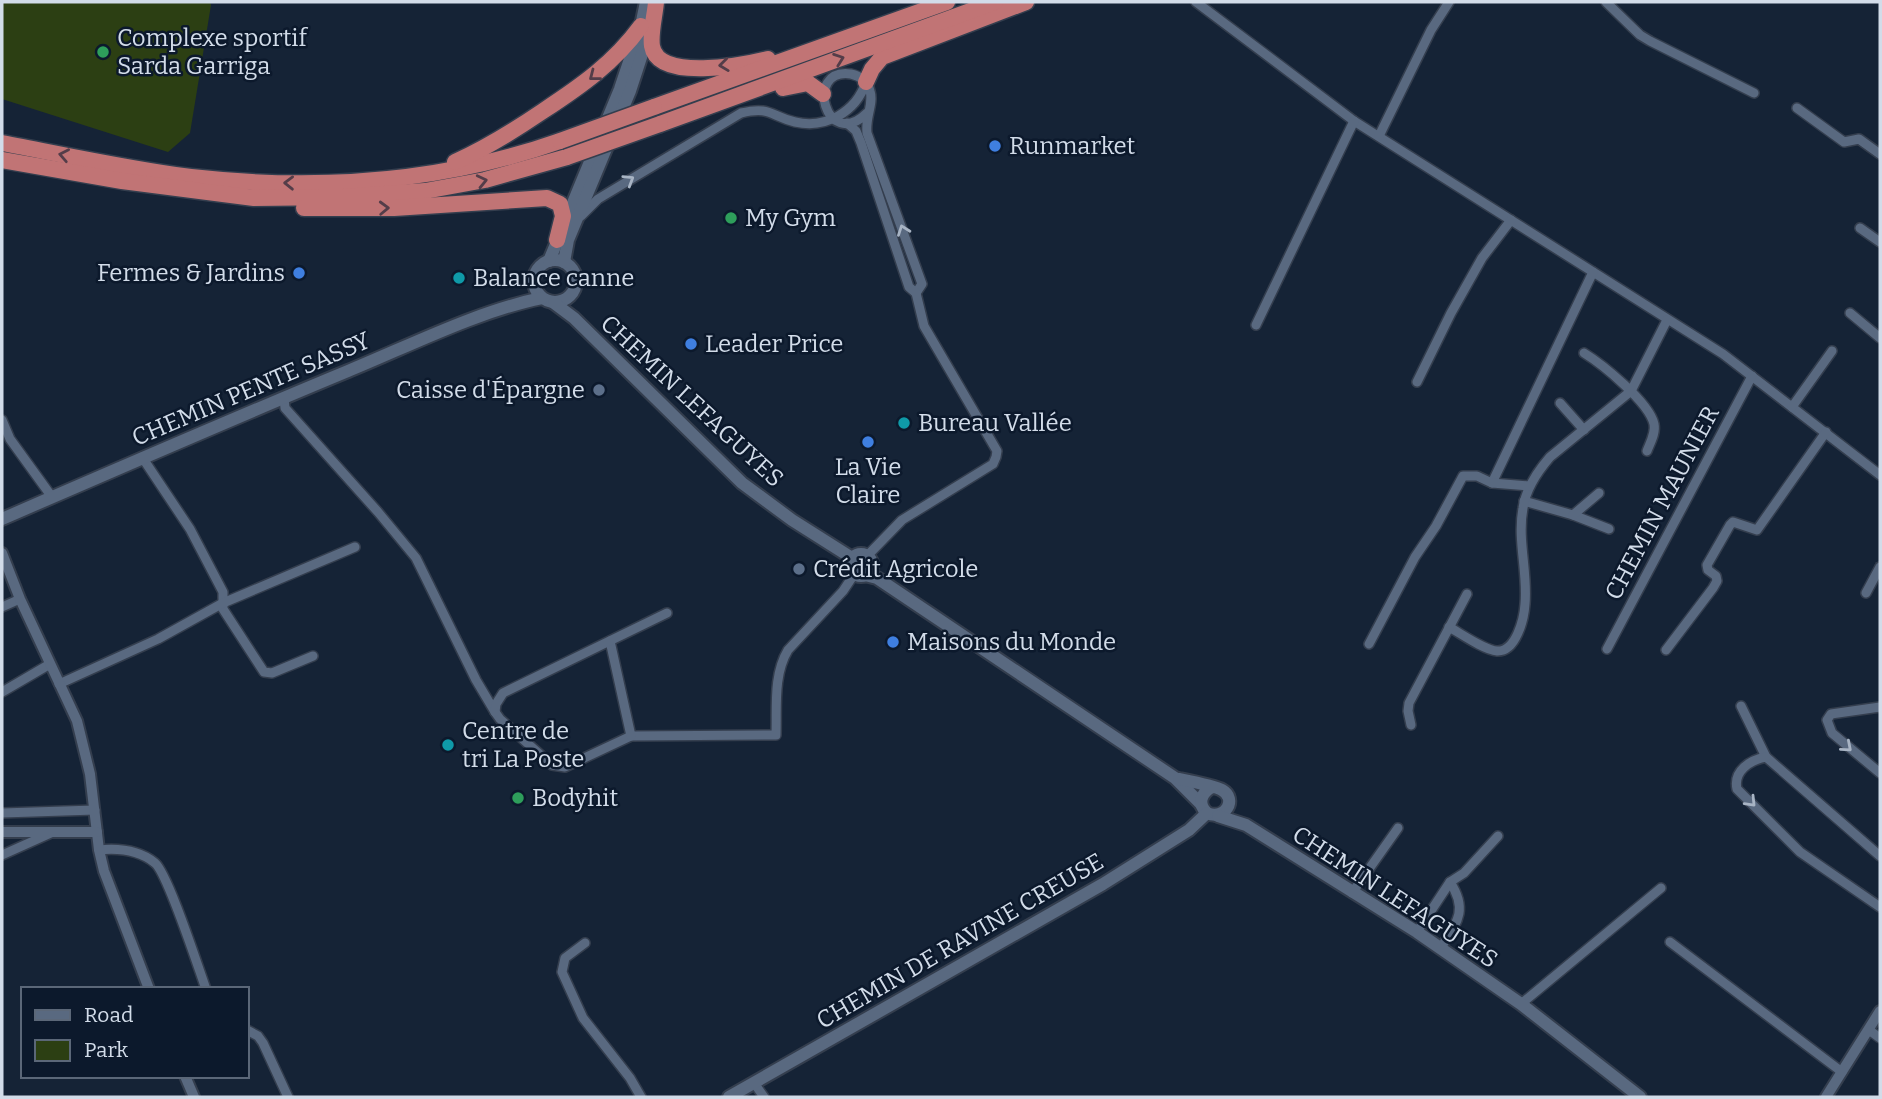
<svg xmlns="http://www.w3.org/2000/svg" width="1882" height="1099" font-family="Bitter,serif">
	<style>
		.green { fill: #2c3f13 }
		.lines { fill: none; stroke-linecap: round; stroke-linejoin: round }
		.minor-casing { stroke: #343e4e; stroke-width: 12 }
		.tertiary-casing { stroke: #343e4e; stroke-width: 14 }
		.secondary-casing { stroke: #343e4e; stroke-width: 16 }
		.trunk-casing { stroke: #343e4e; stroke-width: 19 }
		.minor { stroke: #596980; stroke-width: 9 }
		.tertiary { stroke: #596980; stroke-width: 10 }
		.secondary { stroke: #596980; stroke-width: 12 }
		.trunk { stroke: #c17475; stroke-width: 16 }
		.trunk-bridge-casing { stroke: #343e4e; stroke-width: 19; stroke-linecap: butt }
		.trunk-bridge { stroke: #c17475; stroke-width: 16 }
		.oneway { stroke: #543d49 }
		.oneway2 { stroke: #a8b4c4 }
		.leisure-dot { fill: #2e9e5b; stroke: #0c192c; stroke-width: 2.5 }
		.shop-dot { fill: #3f7fe0; stroke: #0c192c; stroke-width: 2.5 }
		.culture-dot { fill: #0f9aa8; stroke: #0c192c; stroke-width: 2.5 }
		.service-dot { fill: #5c6f8a; stroke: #0c192c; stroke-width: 2.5 }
		.labels { text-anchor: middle; stroke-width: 5; stroke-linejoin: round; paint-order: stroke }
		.poi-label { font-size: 24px; fill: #d2dce9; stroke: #0c192c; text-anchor: start }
		.street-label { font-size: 24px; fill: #d2dce9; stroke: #0c192c }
	</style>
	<rect width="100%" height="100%" fill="#152336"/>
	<path class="green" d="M2 2H210L211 5 190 133 168 152 2 99Z"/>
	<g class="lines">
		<defs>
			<g id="minor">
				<path d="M1196 2 1354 121 1723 354 1880 475"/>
				<path d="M1606 2 1640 35 1650 41 1754 93"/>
				<path d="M1797 108 1844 142 1859 139 1880 154"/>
				<path d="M867 113C826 153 803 67 851 74 860 76 868 82 870 91 874 104 865 117 867 133L922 284 916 293"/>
				<path d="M847 123 856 131 861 143 909 287 916 293 924 326 997 451 996 457 993 464 902 520 867 556"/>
				<path d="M1379 136 1431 30 1449 2"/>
				<path d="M581 216 598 199 741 113C771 106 770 116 795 122 826 129 856 112 866 82"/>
				<path d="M1860 228 1880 242"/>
				<path d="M1850 313 1880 338"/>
				<path d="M1256 325 1354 121"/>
				<path d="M1584 353C1602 364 1649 402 1654 424 1656 433 1650 443 1647 451"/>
				<path d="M1417 382 1451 313 1482 258 1511 220"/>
				<path d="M284 398 285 408 378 512 416 558 476 680 495 712 500 719 552 765 565 767 631 736 776 735C777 707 773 675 788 650L843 591 855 573"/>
				<path d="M1560 403 1584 430"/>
				<path d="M1792 407 1832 351"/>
				<path d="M2 420 10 439 52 497"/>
				<path d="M142 457 190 529 223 592V609L264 672 272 673 313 656"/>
				<path d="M1492 483 1593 272"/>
				<path d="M1524 501 1573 515 1609 529"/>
				<path d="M1573 515 1599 493"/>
				<path d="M1866 593 1880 567"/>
				<path d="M2 607 20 599"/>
				<path d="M1449 627C1460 633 1484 650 1497 651 1516 652 1524 619 1525 604 1528 572 1517 540 1523 508 1526 488 1537 472 1550 457L1631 391 1667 320"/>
				<path d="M610 641 631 736"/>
				<path d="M1369 644 1415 557 1436 526 1463 476H1477L1492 483 1529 486"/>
				<path d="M1607 649 1752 376"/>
				<path d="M1666 650 1713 588 1717 581 1716 576 1708 570 1707 565 1730 525 1733 522 1757 530 1826 432"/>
				<path d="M59 684 158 639 223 603 355 547"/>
				<path d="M2 692 50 664"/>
				<path d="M1741 706 1766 757 1880 856"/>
				<path d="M1880 707 1831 714 1827 720 1832 733 1880 773"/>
				<path d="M495 712 496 704 503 693 667 613"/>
				<path d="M1411 725 1408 711 1409 703 1467 594"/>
				<path d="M1766 757C1750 760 1733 771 1737 789L1800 852 1880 907"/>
				<path d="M2 813 95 810"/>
				<path d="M99 850C119 848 139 850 155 863 168 874 198 967 206 989"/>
				<path d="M2 855 51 833"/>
				<path d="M1352 893 1398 828"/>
				<path d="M1417 932 1450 882 1464 873 1498 836"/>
				<path d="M1670 942 1842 1072"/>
				<path d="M585 943 565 958 562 972 583 1018 630 1078 641 1097"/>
				<path d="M1440 949C1456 924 1469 911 1450 882"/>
				<path d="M1521 1004 1661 888"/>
				<path d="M247 1030 258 1036 263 1043 288 1097"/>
				<path d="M1869 1030 1880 1038"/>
				<path d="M754 1083 764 1097"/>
			</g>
			<g id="tertiary">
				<path d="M2 553 20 599 77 721 90 774 99 850 104 871 149 989"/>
				<path d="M2 832H97"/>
				<path d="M185 1076 194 1097"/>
				<path d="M1826 1097 1880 1011"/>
			</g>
			<g id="secondary">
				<circle cx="555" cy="281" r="21"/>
				<path d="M549 261 620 89 641 26 646 2"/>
				<path d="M564 262 568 240 630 91 649 33"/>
				<path d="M554 303 574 318 742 483 792 520 852 558"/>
				<path d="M2 519C117 469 232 419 348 371 409 346 478 311 542 298"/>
				<circle cx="861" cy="565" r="11"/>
				<path d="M865 575 877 578 1175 778 1201 804"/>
				<path d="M1179 779C1189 781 1215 786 1222 790 1238 799 1225 821 1207 813 1197 804 1201 793 1212 787"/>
				<path d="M1218 816 1246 825 1417 932 1521 1004 1640 1097"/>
				<path d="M729 1097 1103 884 1189 830 1207 813"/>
			</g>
			<g id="trunk">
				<path d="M656 2C655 15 650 33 652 46 658 82 744 65 768 59"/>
				<path d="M866 82 872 69 882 57 1026 2"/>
				<path d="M783 88 808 83 823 94"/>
				<path d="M654 107 947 2"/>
				<path d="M660 124 995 2"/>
				<path d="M2 143C65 155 128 169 191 177 316 191 441 183 560 141"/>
				<path d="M2 160 122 181 254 198 343 197 425 191 485 180 567 157"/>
				<path d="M455 162C486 148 515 130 543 111 581 86 614 63 641 26"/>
				<path d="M304 208H394L547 198 560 204 563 216 557 240"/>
			</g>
		</defs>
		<use href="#minor" class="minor-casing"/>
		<use href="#tertiary" class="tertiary-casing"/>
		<use href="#secondary" class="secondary-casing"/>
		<use href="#trunk" class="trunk-casing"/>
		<use href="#minor" class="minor"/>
		<use href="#tertiary" class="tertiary"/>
		<use href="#secondary" class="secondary"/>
		<use href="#trunk" class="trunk"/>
		<defs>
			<g id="trunk-bridge">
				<path d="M560 141 654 107"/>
				<path d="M567 157 660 124"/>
			</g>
		</defs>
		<use href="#trunk-bridge" class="trunk-bridge-casing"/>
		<use href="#trunk-bridge" class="trunk-bridge"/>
	</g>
	<defs><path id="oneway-chevron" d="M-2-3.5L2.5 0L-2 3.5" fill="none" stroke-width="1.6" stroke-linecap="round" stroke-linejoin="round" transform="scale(1.75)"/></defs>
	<g class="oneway">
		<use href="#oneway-chevron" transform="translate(839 59) rotate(-20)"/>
		<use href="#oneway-chevron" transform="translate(724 65) rotate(173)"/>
		<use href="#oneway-chevron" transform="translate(594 76) rotate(142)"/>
		<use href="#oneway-chevron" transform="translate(64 155) rotate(-169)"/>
		<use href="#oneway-chevron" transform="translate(482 181) rotate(-13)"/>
		<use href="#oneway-chevron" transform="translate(289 183) rotate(-179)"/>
		<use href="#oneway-chevron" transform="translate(384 208) rotate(-2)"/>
	</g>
	<g class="oneway2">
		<use href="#oneway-chevron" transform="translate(629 180) rotate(-32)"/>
		<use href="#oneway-chevron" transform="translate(903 230) rotate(-110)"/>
		<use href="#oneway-chevron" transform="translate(1847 747) rotate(41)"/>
		<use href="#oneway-chevron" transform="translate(1751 802) rotate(46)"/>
	</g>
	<g class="leisure-dot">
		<circle cx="103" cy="52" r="7"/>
		<circle cx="731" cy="218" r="7"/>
		<circle cx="518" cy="798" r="7"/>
	</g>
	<g class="shop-dot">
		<circle cx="995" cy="146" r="7"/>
		<circle cx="299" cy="273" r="7"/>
		<circle cx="691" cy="344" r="7"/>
		<circle cx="868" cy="442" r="7"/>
		<circle cx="893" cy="642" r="7"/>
	</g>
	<g class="culture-dot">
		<circle cx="459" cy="278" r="7"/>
		<circle cx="904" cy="423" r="7"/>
		<circle cx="448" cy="745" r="7"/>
	</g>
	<g class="service-dot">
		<circle cx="599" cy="390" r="7"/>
		<circle cx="799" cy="569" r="7"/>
	</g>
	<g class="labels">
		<g class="poi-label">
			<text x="117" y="46">Complexe sportif<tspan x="117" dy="28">Sarda Garriga</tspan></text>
			<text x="1009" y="154">Runmarket</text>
			<text x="745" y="226">My Gym</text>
			<text x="285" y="281" text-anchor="end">Fermes &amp; Jardins</text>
			<text x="473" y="286">Balance canne</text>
			<text x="705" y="352">Leader Price</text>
			<text x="585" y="398" text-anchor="end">Caisse d'Épargne</text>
			<text x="918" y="431">Bureau Vallée</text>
			<text x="868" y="475" text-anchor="middle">La Vie<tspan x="868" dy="28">Claire</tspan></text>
			<text x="813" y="577">Crédit Agricole</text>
			<text x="907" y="650">Maisons du Monde</text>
			<text x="462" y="739">Centre de<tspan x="462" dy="28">tri La Poste</tspan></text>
			<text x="532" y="806">Bodyhit</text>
		</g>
		<g class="street-label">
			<text transform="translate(251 389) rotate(-23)" y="8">CHEMIN PENTE SASSY</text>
			<text transform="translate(692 401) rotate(43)" y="8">CHEMIN LEFAGUYES</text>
			<text transform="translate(1662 503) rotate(-62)" y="8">CHEMIN MAUNIER</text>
			<text transform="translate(1395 897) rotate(33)" y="8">CHEMIN LEFAGUYES</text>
			<text transform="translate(960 941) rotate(-30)" y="8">CHEMIN DE RAVINE CREUSE</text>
		</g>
	</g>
	<rect width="1882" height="1099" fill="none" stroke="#d2dce9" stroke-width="7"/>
	<rect x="21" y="987" width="228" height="91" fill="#0c192c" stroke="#5b6778" stroke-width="2"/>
	<rect x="35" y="1010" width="35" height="10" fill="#596980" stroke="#5b6778" stroke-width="2"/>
	<text x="84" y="1022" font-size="21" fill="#d2dce9">Road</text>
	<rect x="35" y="1040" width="35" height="21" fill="#2c3f13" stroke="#5b6778" stroke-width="2"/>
	<text x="84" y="1057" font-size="21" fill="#d2dce9">Park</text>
</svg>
